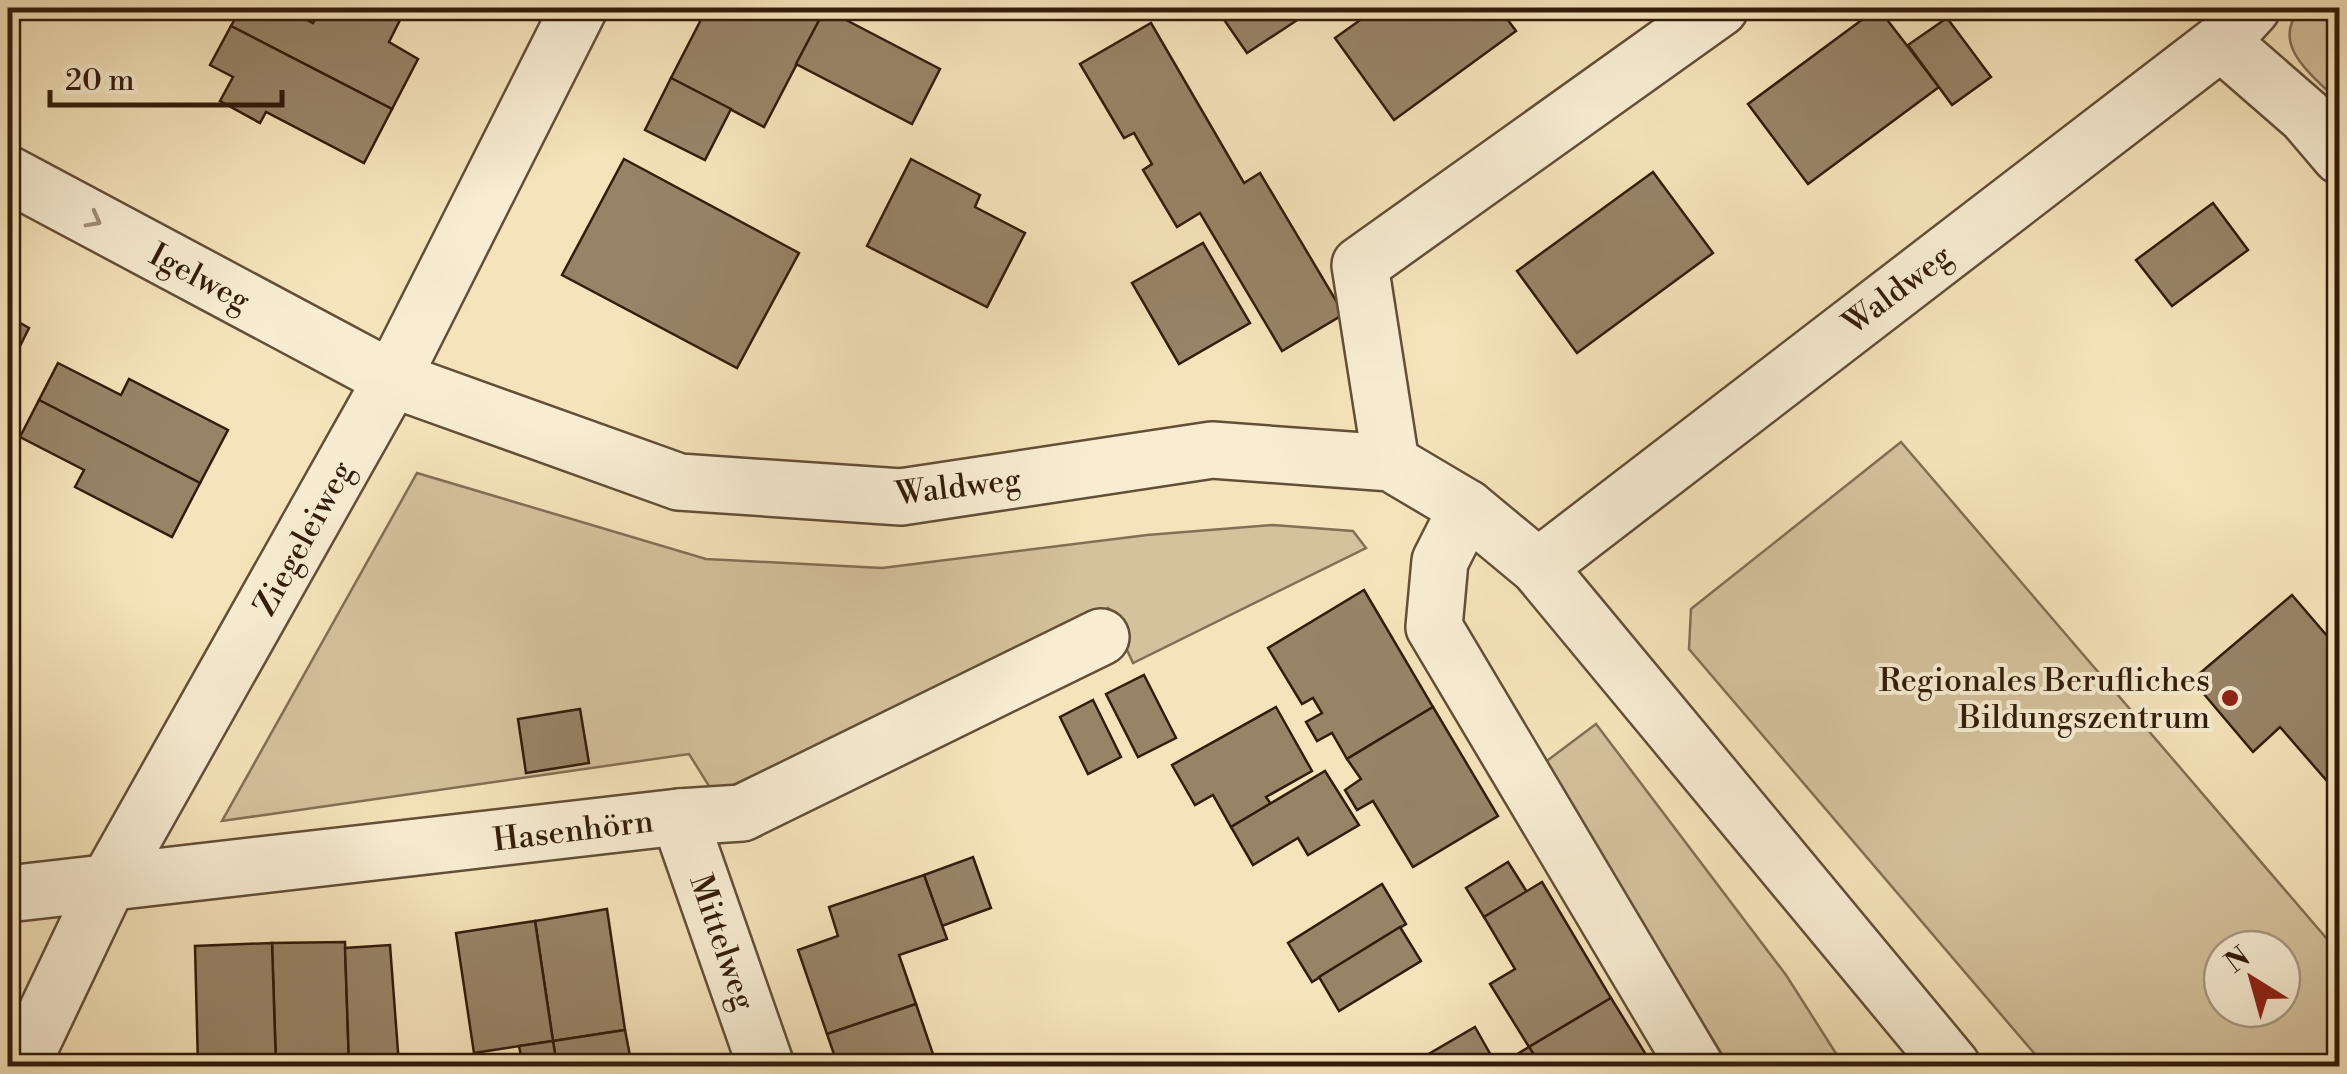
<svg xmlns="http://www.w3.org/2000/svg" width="2347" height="1074" font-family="'Libre Bodoni',serif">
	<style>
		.green { fill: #d4c29d; stroke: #836f54; stroke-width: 2.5; fill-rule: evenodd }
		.building { fill: #978467; stroke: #321c0b; stroke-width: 2.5 }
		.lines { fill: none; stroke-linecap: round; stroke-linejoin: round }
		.minor-casing { stroke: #634e37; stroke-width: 60 }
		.minor { stroke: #f8edd3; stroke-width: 55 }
		.oneway { stroke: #9f8f79 }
		.poi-dot { fill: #8f2418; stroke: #f8edd3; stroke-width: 4 }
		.labels { text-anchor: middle; stroke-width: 8; stroke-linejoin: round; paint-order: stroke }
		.street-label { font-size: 32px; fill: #321c0b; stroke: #f8edd3 }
		.poi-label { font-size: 32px; fill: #321c0b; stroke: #f8edd3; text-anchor: end }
	</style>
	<rect width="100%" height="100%" fill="#f5e4bb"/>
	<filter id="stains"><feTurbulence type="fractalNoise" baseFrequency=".002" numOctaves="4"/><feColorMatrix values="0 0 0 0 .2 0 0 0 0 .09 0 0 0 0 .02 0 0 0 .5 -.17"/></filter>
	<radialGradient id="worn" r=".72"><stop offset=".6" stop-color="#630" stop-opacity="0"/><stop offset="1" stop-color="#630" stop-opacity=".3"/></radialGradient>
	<g class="green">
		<path d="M2301 8H2339V102C2314 76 2268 45 2301 8Z"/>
		<path d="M1901 442 2339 953V1066H2045L1689 649 1691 609ZM2222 949H2282V1009H2222Z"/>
		<path d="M417 473 706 559 882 568 1147 535 1273 525 1353 531 1366 548 1133 663 1108 608 714 794 689 754 222 821Z"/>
		<path d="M1596 724 1786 975 1844 1066H1729L1544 763Z"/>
	</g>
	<g class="building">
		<path d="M241 8H283L313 23 321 8 346 19 353 8H375L400 20 389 42 418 59 392 109 231 26Z"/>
		<path d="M707 8H826L764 127 671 78Z"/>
		<path d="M1216 8H1309L1311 11 1247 53Z"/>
		<path d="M1377 8H1499L1516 31 1394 120 1335 38Z"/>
		<path d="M1878 8 1939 87 1808 184 1748 104Z"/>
		<path d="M825 9 940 69 912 124 796 64Z"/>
		<path d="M1947 18 1991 77 1952 105 1908 45Z"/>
		<path d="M1151 23 1244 183 1260 173 1344 314 1282 351 1200 213 1177 227 1143 170 1152 164 1134 133 1124 138 1080 64Z"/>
		<path d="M231 26 392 109 364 163 266 112 260 123 220 101 233 77 210 65Z"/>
		<path d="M671 78 731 109 705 160 645 130Z"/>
		<path d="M624 159 799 253 737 368 562 275Z"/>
		<path d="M911 159 980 195 975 207 1025 233 987 307 867 246Z"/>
		<path d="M1653 172 1713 253 1577 353 1517 271Z"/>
		<path d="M2213 203 2248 250 2172 306 2136 260Z"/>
		<path d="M1203 243 1250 323 1179 364 1132 283Z"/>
		<path d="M8 316 29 328 13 360 8 357Z"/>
		<path d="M58 363 121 395 129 379 228 430 200 483 39 400Z"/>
		<path d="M39 400 200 483 172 537 75 487 84 470 20 437Z"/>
		<path d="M1364 590 1433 707 1347 759 1332 733 1317 741 1306 722 1322 713 1313 698 1302 704 1268 648Z"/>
		<path d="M2292 595 2340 651V796L2280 727 2253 752 2192 680Z"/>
		<path d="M1144 675 1176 738 1138 757 1106 694Z"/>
		<path d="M1093 700 1121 757 1088 774 1060 717Z"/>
		<path d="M1276 707 1312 771 1266 797 1271 804 1231 827 1213 795 1195 805 1172 765Z"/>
		<path d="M1433 707 1498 816 1413 867 1373 801 1357 810 1345 790 1361 779 1347 759Z"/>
		<path d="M580 709 589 763 526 773 518 719Z"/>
		<path d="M1325 771 1359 825 1308 855 1298 838 1253 865 1231 827Z"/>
		<path d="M973 857 991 908 942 926 924 875Z"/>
		<path d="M1508 862 1527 892 1484 917 1466 888Z"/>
		<path d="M924 875 947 939 899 955 916 1004 827 1034 798 950 838 936 829 907Z"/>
		<path d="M1542 882 1611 998 1529 1047 1490 984 1515 969 1484 917Z"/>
		<path d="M1382 884 1406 924 1312 982 1288 943Z"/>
		<path d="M607 909 625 1030 553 1041 535 921Z"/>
		<path d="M535 921 553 1041 474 1053 456 933Z"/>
		<path d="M1400 927 1421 961 1339 1011 1319 977Z"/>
		<path d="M345 942 349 1064 276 1066 272 943Z"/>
		<path d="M272 943 276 1066H198L195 946Z"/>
		<path d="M390 945 399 1065 349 1064 345 948Z"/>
		<path d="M1611 998 1653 1066H1541L1529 1047Z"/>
		<path d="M916 1004 937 1066H838L827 1034Z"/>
		<path d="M1475 1027 1497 1066H1408Z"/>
		<path d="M625 1030 632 1066H557L553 1041Z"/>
		<path d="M553 1041 557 1066H523L519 1046Z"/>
		<path d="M1529 1047 1541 1066H1498Z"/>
	</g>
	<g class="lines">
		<defs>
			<g id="minor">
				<path d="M2221 42 2306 116 2340 156"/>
				<path d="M8 174 392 379 679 482 901 497 1212 450 1391 463 1467 508 1538 567 1952 1066"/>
				<path d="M1391 463 1360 265 1720 8"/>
				<path d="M1467 508 1440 561 1434 627 1695 1066"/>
				<path d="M1538 567 2221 42 2252 8"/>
				<path d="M679 817 766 1066"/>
				<path d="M8 894 679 817 742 813 1101 637"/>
				<path d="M21 1066 107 885 392 379 579 8"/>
			</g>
		</defs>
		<use href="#minor" class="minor-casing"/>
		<use href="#minor" class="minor"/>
	</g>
	<defs><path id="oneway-chevron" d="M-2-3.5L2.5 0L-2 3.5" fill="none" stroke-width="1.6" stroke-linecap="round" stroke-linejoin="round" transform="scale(2.5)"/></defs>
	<use class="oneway" href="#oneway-chevron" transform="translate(94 220) rotate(28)"/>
	<circle class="poi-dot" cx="2230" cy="698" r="10"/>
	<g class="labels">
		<g class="street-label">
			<text transform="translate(200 277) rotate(28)" y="11">Igelweg</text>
			<text transform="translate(1897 289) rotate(-37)" y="11">Waldweg</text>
			<text transform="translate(958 486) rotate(-7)" y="11">Waldweg</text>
			<text transform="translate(303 538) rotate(-61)" y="11">Ziegeleiweg</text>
			<text transform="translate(573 830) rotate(-7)" y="11">Hasenhörn</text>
			<text transform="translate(723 942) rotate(71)" y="11">Mittelweg</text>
		</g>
		<g class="poi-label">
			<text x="2210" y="691">Regionales Berufliches<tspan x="2210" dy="37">Bildungszentrum</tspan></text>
		</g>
	</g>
	<rect width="2347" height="1074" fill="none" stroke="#f5e4bb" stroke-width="40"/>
	<rect x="10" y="10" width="2327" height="1054" fill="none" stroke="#321c0b" stroke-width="5"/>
	<rect x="20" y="20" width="2307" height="1034" fill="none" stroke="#321c0b" stroke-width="2.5"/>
	<g transform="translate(2252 979) rotate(323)"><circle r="48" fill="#f8edd3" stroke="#a99983" stroke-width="2.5"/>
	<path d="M0-8L18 38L0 25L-18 38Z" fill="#8f2418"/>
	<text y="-15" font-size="28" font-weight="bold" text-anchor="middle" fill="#321c0b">N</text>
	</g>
	<path d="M50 90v15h232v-15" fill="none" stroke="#321c0b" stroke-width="5"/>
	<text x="65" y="90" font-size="30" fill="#321c0b" stroke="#f8edd3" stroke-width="8" paint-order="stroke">20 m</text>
	<rect width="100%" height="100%" filter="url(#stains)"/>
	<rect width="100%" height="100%" fill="url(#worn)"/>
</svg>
